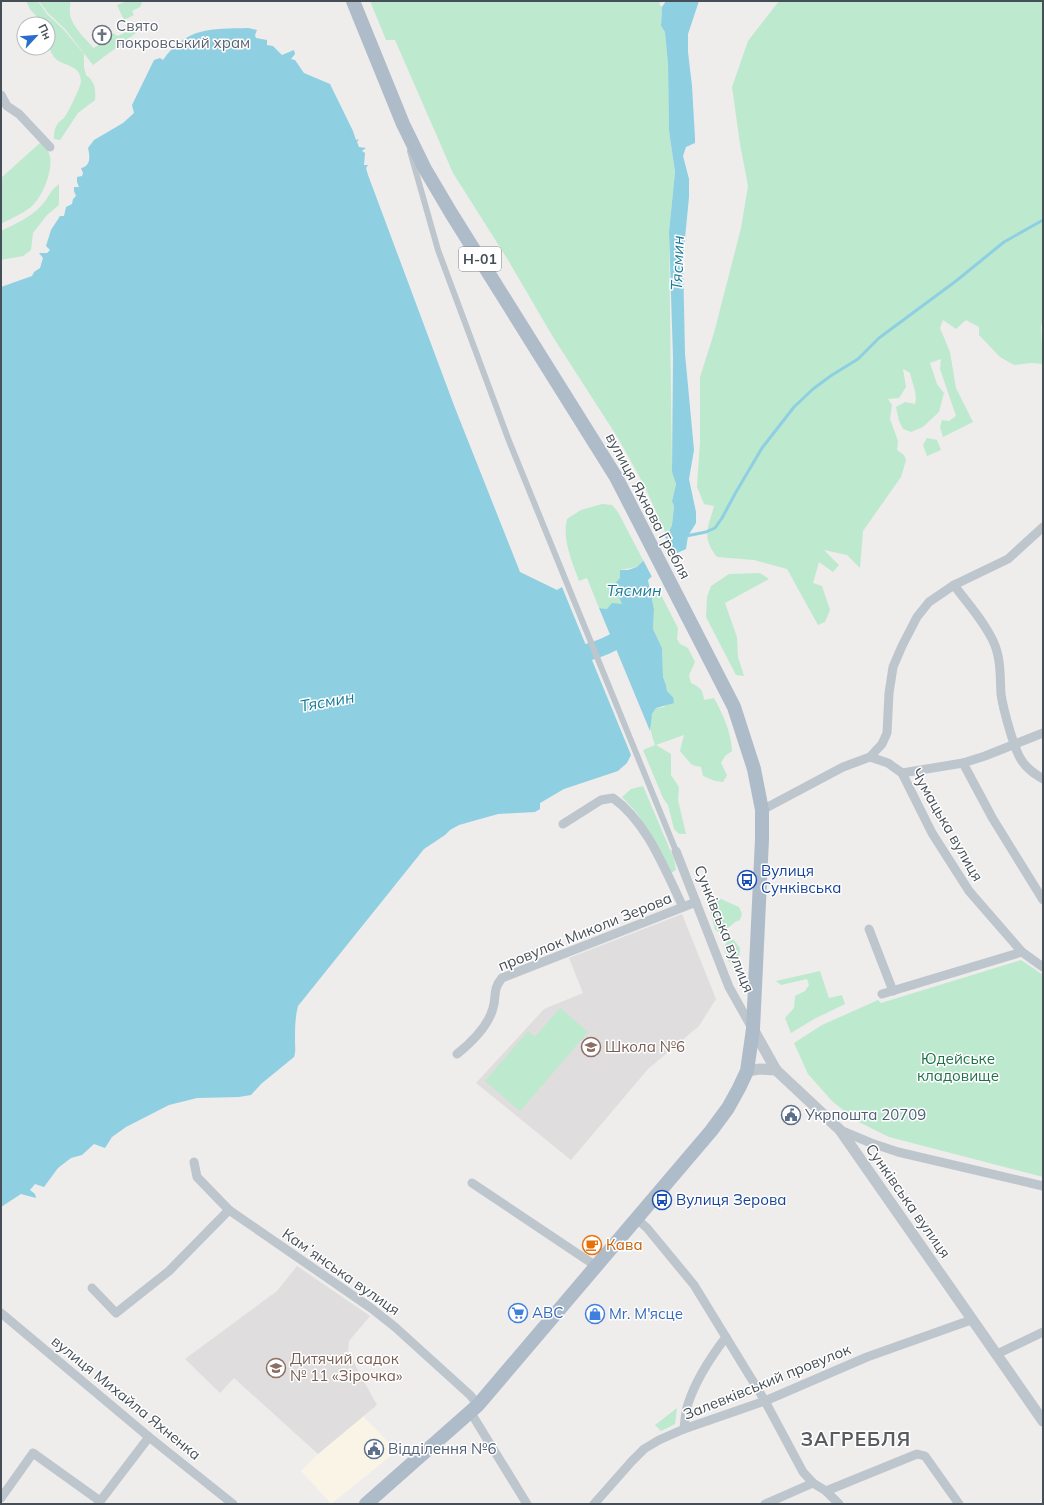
<svg xmlns="http://www.w3.org/2000/svg" width="1044" height="1505" font-family="Mulish,sans-serif">
	<style>
		.commercial { fill: #f9f4e5 }
		.education { fill: #dfdddd }
		.green { fill: #bde9cf }
		.water { fill: #8ecfe2 }
		.pier { fill: #efecec }
		.lines { fill: none; stroke-linecap: round; stroke-linejoin: round }
		.stream { stroke: #8ecfe2; stroke-width: 3 }
		.river { stroke: #8ecfe2; stroke-width: 17 }
		.pedestrian { stroke: #bec6cd; stroke-width: 6 }
		.minor { stroke: #bec6cd; stroke-width: 9 }
		.tertiary { stroke: #bec6cd; stroke-width: 11 }
		.primary { stroke: #aebbc9; stroke-width: 14 }
		.labels { text-anchor: middle; stroke-width: 3; stroke-linejoin: round; paint-order: stroke }
		.shield { fill: #fff; stroke: #7e8489; stroke-width: 1 }
		.shield-label { font-size: 14px; font-weight: bold; fill: #464f57 }
		.worship-label { font-size: 15px; fill: #5b616d; stroke: #fff; text-anchor: start }
		.street-label { font-size: 15px; fill: #464f57; stroke: #fff }
		.transit-label { font-size: 15px; fill: #164399; stroke: #fff; text-anchor: start }
		.education-label { font-size: 15px; fill: #785e54; stroke: #fff; text-anchor: start }
		.park-label { font-size: 15px; fill: #1f7049; stroke: #fff }
		.service-label { font-size: 15px; fill: #4e5e75; stroke: #fff; text-anchor: start }
		.food-label { font-size: 15px; fill: #c56008; stroke: #fff; text-anchor: start }
		.shop-label { font-size: 15px; fill: #366cbe; stroke: #fff; text-anchor: start }
		.water-label { font-size: 16px; font-style: italic; fill: #197a97; stroke: #fff }
		.district-label { font-size: 19px; font-weight: bold; letter-spacing: 1px; fill: #595c60; stroke: #fff }
	</style>
	<rect width="100%" height="100%" fill="#efecec"/>
	<path class="commercial" d="M363 1416 397 1451 331 1504 301 1471 318 1454Z"/>
	<g class="education">
		<path d="M682 914 716 999 699 1026 648 1069 571 1160 476 1083 544 1009 583 993 569 958Z"/>
		<path d="M297 1266 370 1316 349 1341 348 1352 377 1405 318 1454 234 1378 220 1393 185 1359 277 1291Z"/>
	</g>
	<g class="green">
		<path d="M26 1H38L47 14 64 30 84 54V67L86 75C95 81 96 90 95 100L78 113 60 140 54 139C54 135 54 129 57 125 58 122 62 120 64 118 68 113 80 88 81 82 81 63 62 67 54 57 47 48 48 34 48 24H43L30 9Z"/>
		<path d="M39 1H70C71 5 69 9 70 14 71 25 86 40 94 48L106 40 100 31 105 29 118 36 138 26 140 30 93 65 65 29 48 13Z"/>
		<path d="M127 1H141L142 3 140 7 132 11 134 15 124 20 117 5Z"/>
		<path d="M370 1H661L659 4 662 7 661 26 665 32 668 64 669 131 675 172 669 232 672 472 676 484 672 500 674 506 672 525 669 532 666 534 644 485 618 438 553 337 508 260 453 173 395 40H386Z"/>
		<path d="M779 1H1043V322L1041 326 1043 364 1031 363 1014 365 1000 357 979 335V327L966 320 956 329 943 320 940 328 950 352 956 388 973 422 943 437 940 427 942 420 949 421 956 416 940 369 941 359 930 363 937 384 944 393 939 412 923 427 911 432 903 429 899 421 896 407 905 402 915 404C918 394 912 383 910 373L903 369 906 387 899 398 888 399 892 405 890 419 898 441 897 450 904 455 906 460 901 477 863 531 860 568 847 555 824 550 839 565 833 572 819 562 813 583 822 586 830 610 825 622 818 625 787 569 754 560 717 557C701 536 708 529 714 506L704 504 697 487 700 442V377L714 333 741 228 748 186 740 144 732 87 748 41Z"/>
		<path d="M41 142C45 146 49 150 50 157 53 171 42 198 31 207 22 214 10 219 1 224V178Z"/>
		<path d="M59 184V205L47 215 33 233 31 250 23 256 1 260V231C15 224 31 217 41 206 49 198 49 191 59 184Z"/>
		<path d="M927 438 937 440 941 450 927 456 923 445Z"/>
		<path d="M602 504 612 505 618 512 643 560 637 567 620 570 622 604 607 609 599 608 587 578 579 581C572 561 562 540 567 519L581 510Z"/>
		<path d="M760 573 769 579 725 603 737 637 738 657 744 676 736 675 706 617 707 597 711 586 729 574Z"/>
		<path d="M651 593 661 595 678 628 677 639 680 644 688 648 695 662 689 675 691 683C700 687 703 690 704 700L714 698C723 715 731 731 732 751L725 756 721 763 727 775 723 782 715 781 703 776 701 767 692 765 680 751 684 735 656 745 671 754V775L679 787 678 800 686 834H679L674 829 668 805 663 798 643 750 655 745C650 731 647 720 656 708L664 707 673 697 667 691 666 685 663 677 662 648 653 629 654 609Z"/>
		<path d="M643 786 674 859 676 870 671 873 637 813 622 797 631 789Z"/>
		<path d="M721 899 739 907 742 914 740 920 735 922 722 933 715 930 710 909 714 900Z"/>
		<path d="M728 939 734 940 740 948 739 962 735 966 729 962 724 948Z"/>
		<path d="M1021 960 1043 975V1177L889 1137 857 1121 832 1101 808 1074 794 1043 822 1025 878 1000 881 1003Z"/>
		<path d="M820 971 829 998 842 995 845 1004 814 1019 791 1033 785 1018 794 1008 795 996 805 991 809 985 807 979 781 985 776 981Z"/>
		<path d="M560 1008 588 1032 520 1111 485 1081 528 1031 535 1037Z"/>
		<path d="M677 1408 675 1424 661 1431 655 1425Z"/>
	</g>
	<g class="water">
		<path d="M666 1H699L688 34V52L692 86 695 138V143L686 147 683 156 689 179V197L683 259 685 354 694 450 689 479 696 512V523L688 536 686 549 675 554 648 580 654 609 653 629 662 648 663 677 666 685 667 691 673 697 674 703 656 708 652 714 650 731 599 608 607 609 612 603 622 604 614 585 620 578V570H628L637 567 663 540 662 536 669 532 672 525 674 506 672 501 676 484 672 472 673 357 669 232 675 172 669 131 668 64 665 32 661 26 662 7Z"/>
		<path d="M248 28 257 30 255 35 256 38 267 40V45L273 46 282 55 294 50 295 54 291 59 295 60 304 73 330 84 353 131 356 140 359 139 357 142 359 147 366 148 362 151 365 153 364 165H368L366 168 368 175 455 408 520 572 557 590 562 587 631 755 627 763 618 771 564 789 540 803V809L535 812 498 814 459 825 450 830 445 835 424 849 298 1006C295 1017 295 1029 295 1041 295 1047 296 1051 294 1057L261 1084 251 1095 239 1097 197 1098 169 1105 126 1127 112 1137 105 1148 94 1144 82 1155 71 1158 58 1168 44 1187 35 1184 30 1190 35 1194 36 1198 21 1194 1 1207V287L32 276 34 272 40 268 43 258 39 253H47L50 250 46 246 51 230 60 216H64L66 207 72 204 73 199 76 196 74 191V187H79L77 182V177L82 176 83 173 81 168C91 166 90 156 88 148L94 140 123 123 134 113 132 105 154 60 160 58 163 60C186 27 211 29 248 28Z"/>
	</g>
	<path class="pier" d="M663 533 675 556 653 579 642 558 661 540 660 535Z"/>
	<g class="lines">
		<path class="stream" d="M686 536 706 532 715 528 722 518 736 492 762 448 794 407 813 389 832 375 858 359 879 338 956 281 1004 242 1043 220"/>
		<path class="river" d="M567 657C590 653 615 645 632 629"/>
		<path class="pedestrian" d="M410 151 438 250 509 441 676 851"/>
		<g class="minor">
			<path d="M1 95 7 106 19 114 50 147"/>
			<path d="M954 585C967 603 985 622 994 643 1001 659 1000 677 1001 694 1003 708 1014 750 1022 761 1027 769 1035 774 1043 779"/>
			<path d="M870 757 888 763 902 773 932 833 969 891 1022 952 1043 967"/>
			<path d="M963 763 993 819 1043 900"/>
			<path d="M902 773 963 763 985 756 1043 733"/>
			<path d="M762 810 843 767 870 757 882 744 887 733 889 693 893 667 902 646 917 617 929 602 954 585 1008 559 1043 527"/>
			<path d="M563 824 601 800 613 798C647 822 665 870 683 907"/>
			<path d="M676 851 729 987 752 1028"/>
			<path d="M869 929 893 991"/>
			<path d="M882 994 1022 952"/>
			<path d="M457 1054C472 1042 488 1027 493 1008 497 995 492 990 502 978L696 902"/>
			<path d="M840 1130 871 1143 898 1152 1043 1186"/>
			<path d="M194 1162 197 1177 229 1210 371 1308 395 1327 470 1395 478 1405"/>
			<path d="M472 1183 596 1266"/>
			<path d="M637 1219 647 1228 694 1285 765 1401 803 1472 813 1483 826 1491 839 1504"/>
			<path d="M92 1288 116 1313 169 1271 229 1210"/>
			<path d="M1 1313 149 1437 233 1504"/>
			<path d="M997 1354 1043 1332"/>
			<path d="M471 1413 527 1504"/>
			<path d="M684 1429C685 1421 685 1412 688 1404 696 1379 710 1358 726 1337"/>
			<path d="M826 1491 917 1454 925 1456 959 1504"/>
			<path d="M1 1498 33 1453 100 1501"/>
			<path d="M98 1504 149 1437"/>
			<path d="M594 1504 632 1461 644 1449 659 1440 684 1429 765 1401 867 1357 971 1320"/>
			<path d="M765 1504 813 1483"/>
		</g>
		<g class="tertiary">
			<path d="M753 1029 776 1070 840 1130 1043 1421"/>
			<path d="M747 1071 760 1069 776 1070"/>
		</g>
		<path class="primary" d="M353 1 403 124 425 169 451 213 616 477 734 707 754 769 762 810V839L753 1029 747 1071 739 1088 728 1108 711 1131 478 1405 366 1504"/>
	</g>
	<defs>
		<symbol id="church-ring" viewBox="-11 -11 22 22"><circle r="9.5" fill="#fff" stroke="#6b7280" stroke-width="1.5"/><path d="M-1.2-6h2.4v3.5h3.3v2.4h-3.3V6h-2.4V-.1h-3.3v-2.4h3.3Z" fill="#6b7280"/></symbol>
		<symbol id="bus-ring" viewBox="-11 -11 22 22"><circle r="9.5" fill="#fff" stroke="#1a4fb4" stroke-width="1.5"/><path d="M-5-6H5V4H4V6H2V4H-2V6H-4V4H-5ZM-3.5-4V0h7V-4ZM-3.5 1.2v1.5H-2V1.2ZM2 1.2v1.5H3.5V1.2Z" fill="#1a4fb4"/></symbol>
		<symbol id="school-ring" viewBox="-11 -11 22 22"><circle r="9.5" fill="#fff" stroke="#8d6e63" stroke-width="1.5"/><path d="M0-5L7-2L0 1L-7-2ZM-4 1L0 2.5L4 1V4Q0 6-4 4Z" fill="#8d6e63"/></symbol>
		<symbol id="civic-ring" viewBox="-11 -11 22 22"><circle r="9.5" fill="#fff" stroke="#5c6f8a" stroke-width="1.5"/><path d="M-.6-6.5H3V-4.5H.6V-3L4-1V1h2V6H-6V1h2V-1L-.6-3ZM-1.2 2.5V6h2.4V2.5Z" fill="#5c6f8a"/></symbol>
		<symbol id="cafe-ring" viewBox="-11 -11 22 22"><circle r="9.5" fill="#fff" stroke="#e8710a" stroke-width="1.5"/><path d="M-5.5-4.5H6V0H3Q3 3.5 0 3.5H-2.5Q-5.5 3.5-5.5 0ZM3-3.2v2h1.7v-2ZM-6 4.5H4V6H-6Z" fill="#e8710a"/></symbol>
		<symbol id="supermarket-ring" viewBox="-11 -11 22 22"><circle r="9.5" fill="#fff" stroke="#3f7fe0" stroke-width="1.5"/><path d="M-6-5.5h2.5l.6 2H6L4.5 2H-2.5L-4.4-4H-6ZM-1.5 3.2a1.3 1.3 0 1 0 .1 0ZM3 3.2a1.3 1.3 0 1 0 .1 0Z" fill="#3f7fe0"/></symbol>
		<symbol id="shop-ring" viewBox="-11 -11 22 22"><circle r="9.5" fill="#fff" stroke="#3f7fe0" stroke-width="1.5"/><path d="M-5-2.5h2.3a2.7 3.5 0 0 1 5.4 0H5L5.5 6h-11ZM-1.5-2.5h3a1.5 2.3 0 0 0-3 0Z" fill="#3f7fe0"/></symbol>
	</defs>
	<g fill-rule="evenodd">
		<use href="#church-ring" x="91" y="24" width="22" height="22"/>
		<use href="#bus-ring" x="736" y="869" width="22" height="22"/>
		<use href="#school-ring" x="580" y="1036" width="22" height="22"/>
		<use href="#civic-ring" x="780" y="1104" width="22" height="22"/>
		<use href="#bus-ring" x="651" y="1189" width="22" height="22"/>
		<use href="#cafe-ring" x="581" y="1234" width="22" height="22"/>
		<use href="#supermarket-ring" x="507" y="1302" width="22" height="22"/>
		<use href="#shop-ring" x="584" y="1303" width="22" height="22"/>
		<use href="#school-ring" x="265" y="1357" width="22" height="22"/>
		<use href="#civic-ring" x="363" y="1438" width="22" height="22"/>
	</g>
	<g class="labels">
		<rect class="shield" x="459" y="247" width="42" height="24" rx="3"/>
		<g class="shield-label">
			<text x="480" y="264">Н-01</text>
		</g>
		<g class="worship-label">
			<text x="116" y="31">Свято<tspan x="116" dy="17">покровський храм</tspan></text>
		</g>
		<g class="street-label">
			<text transform="translate(648 506) rotate(62)" y="5">вулиця Яхнова Гребля</text>
			<text transform="translate(947 825) rotate(60)" y="5">Чумацька вулиця</text>
			<text transform="translate(724 929) rotate(68)" y="5">Сунківська вулиця</text>
			<text transform="translate(585 932) rotate(-22)" y="5">провулок Миколи Зерова</text>
			<text transform="translate(908 1201) rotate(55)" y="5">Сунківська вулиця</text>
			<text transform="translate(341 1272) rotate(35)" y="5">Камʼянська вулиця</text>
			<text transform="translate(767 1382) rotate(-22)" y="5">Залевківський провулок</text>
			<text transform="translate(126 1398) rotate(39)" y="5">вулиця Михайла Яхненка</text>
		</g>
		<g class="transit-label">
			<text x="761" y="876">Вулиця<tspan x="761" dy="17">Сунківська</tspan></text>
			<text x="676" y="1205">Вулиця Зерова</text>
		</g>
		<g class="education-label">
			<text x="605" y="1052">Школа №6</text>
			<text x="290" y="1364">Дитячий садок<tspan x="290" dy="17">№ 11 «Зірочка»</tspan></text>
		</g>
		<g class="park-label">
			<text x="958" y="1064">Юдейське<tspan x="958" dy="17">кладовище</tspan></text>
		</g>
		<g class="service-label">
			<text x="805" y="1120">Укрпошта 20709</text>
			<text x="388" y="1454">Відділення №6</text>
		</g>
		<g class="food-label">
			<text x="606" y="1250">Кава</text>
		</g>
		<g class="shop-label">
			<text x="532" y="1318">ABC</text>
			<text x="609" y="1319">Mr. М'ясце</text>
		</g>
		<g class="water-label">
			<text transform="translate(677 263) rotate(-88)" y="6">Тясмин</text>
			<text x="634" y="596">Тясмин</text>
			<text transform="translate(327 701) rotate(-10)" y="6">Тясмин</text>
		</g>
		<g class="district-label">
			<text x="856" y="1446">ЗАГРЕБЛЯ</text>
		</g>
	</g>
	<rect width="1044" height="1505" fill="none" stroke="#464f57" stroke-width="4"/>
	<g transform="translate(36 36) rotate(64)"><circle r="19" fill="#ffffff" stroke="#b5b9bc"/>
	<path d="M0-3L7 15L0 10L-7 15Z" fill="#2a6dcb"/>
	<text y="-6" font-size="11" font-weight="bold" text-anchor="middle" fill="#464f57">Пн</text>
	</g>
</svg>
